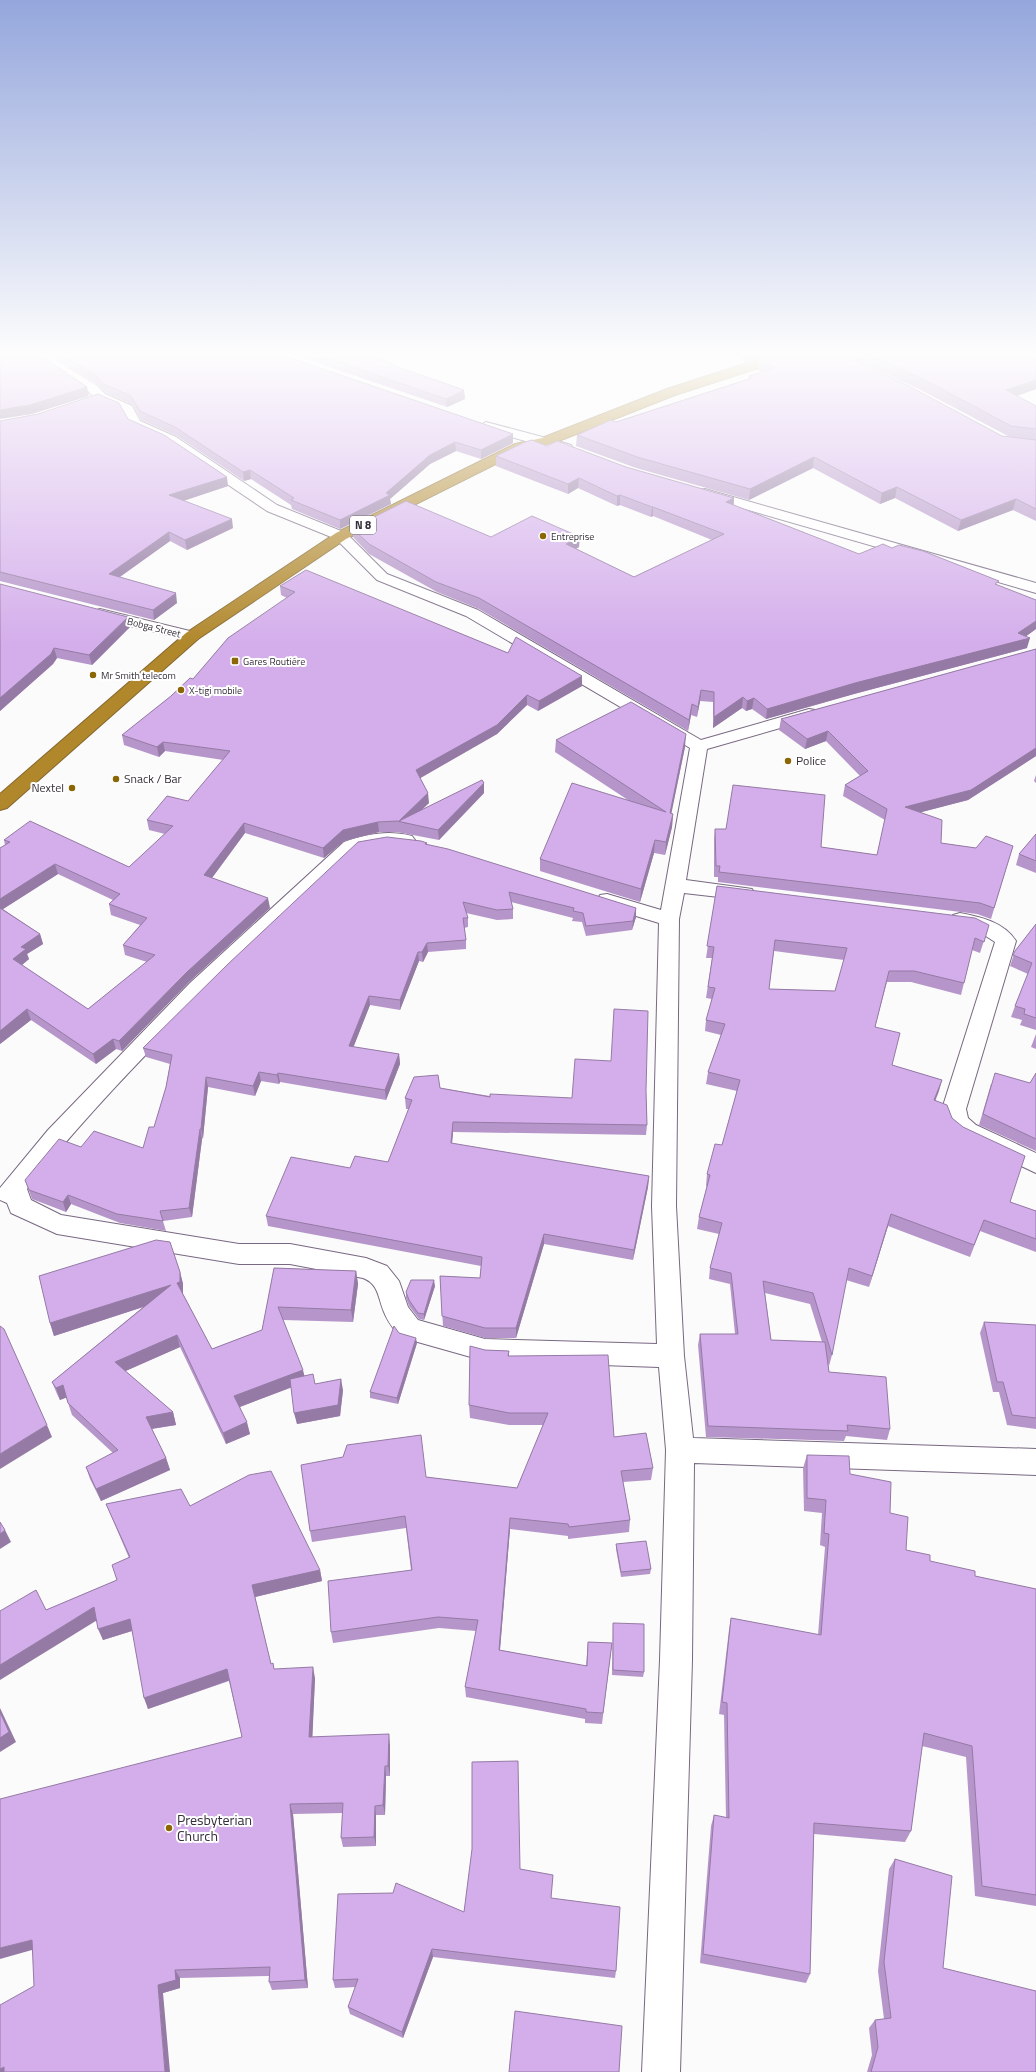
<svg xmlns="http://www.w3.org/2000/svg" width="1036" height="2072" font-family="'Titillium Web',sans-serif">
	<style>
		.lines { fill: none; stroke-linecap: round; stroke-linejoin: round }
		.street-casing { stroke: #786882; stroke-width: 2 }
		.highway-casing { stroke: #856830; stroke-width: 2 }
		.street { fill: #fff; fill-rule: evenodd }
		.highway { fill: #b0872b; fill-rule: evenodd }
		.wall { fill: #b696ca; fill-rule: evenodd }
		.shaded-wall { fill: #947aa4 }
		.building { fill: #d4aeeb; stroke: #947aa4; fill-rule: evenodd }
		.poi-dot { fill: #8a6604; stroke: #fff; stroke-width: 1.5 }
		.labels { text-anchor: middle; stroke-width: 4; stroke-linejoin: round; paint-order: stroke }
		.far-poi-label { font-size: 10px; fill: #362f3a; stroke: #fff; text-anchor: start }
		.far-street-label { font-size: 10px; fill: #362f3a; stroke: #fff }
		.shield { fill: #fff; stroke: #726d75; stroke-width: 1 }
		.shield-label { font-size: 11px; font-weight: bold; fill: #362f3a }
		.poi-label { font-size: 12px; fill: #362f3a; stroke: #fff; text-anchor: start }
		.near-poi-label { font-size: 14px; fill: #362f3a; stroke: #fff; text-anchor: start }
	</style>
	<rect width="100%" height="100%" fill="#fbfbfb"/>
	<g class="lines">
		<defs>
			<g id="street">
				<path d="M31 354H46L96 385 105 394 132 406 140 421 176 437 277 505 346 533 387 574 478 610 701 740 809 709 815 710 818 714 815 718 707 749 686 880 745 888 752 889 755 894 752 899 745 900 684 893 679 919 676 1206 684 1356 693 1438 1036 1449V1475L694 1463 692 1660 680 2072H642L660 1660 666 1450 659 1367 485 1361 400 1337C394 1329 387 1321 384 1312 378 1298 379 1284 363 1278L290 1264H239L57 1234 11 1213 7 1203 0 1200V1188L48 1130 190 983 344 842C367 834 388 830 412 836L415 840 412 844 405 846 378 845 358 850C243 958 125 1066 27 1189L31 1200 61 1215 239 1244H290L366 1258 387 1266 399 1281 408 1307 418 1320 485 1339 657 1344 652 1206 659 923 600 905 597 900 600 895 607 894 661 910 690 748 466 616 377 580 336 539 267 511 166 443 130 427 122 411 97 400 88 391Z"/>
				<path d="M486 422 561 442 571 445 573 448 566 452 481 429 479 426Z"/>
				<path d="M705 489 1036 583V593L700 496 698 493 700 490Z"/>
				<path d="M100 609 198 633 200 636 198 639 192 641 94 617 92 614 94 611Z"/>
				<path d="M960 913C981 917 1004 922 1016 941L966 1109 968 1118 976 1125 1036 1153V1173L960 1137 950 1128 942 1109 995 942 978 931 953 925 950 920 953 915Z"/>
			</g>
			<path id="highway" d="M775 354H794L792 357 675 395 551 444 524 450 346 539 198 639 7 808 0 810V794L186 633 336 533 515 444 542 438 667 389Z"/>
		</defs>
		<use href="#street" class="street-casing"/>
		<use href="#highway" class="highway-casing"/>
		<use href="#street" class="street"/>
		<use href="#highway" class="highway"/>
	</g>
	<g class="wall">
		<path d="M49 354H280L513 434V443L481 459 456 451 430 464 390 499 391 504 340 529 292 509 291 505 251 479 244 481 177 436 141 420 133 405 106 393 97 384Z"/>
		<path d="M291 354H368L398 367 464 390 465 399 447 407Z"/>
		<path d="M733 354H769L746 362Z"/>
		<path d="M848 354H1036V389L1017 396 1036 406V521L1013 510 958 531 895 498 880 504 813 468 749 500 636 468 576 446 577 435 616 422 748 379 749 376 762 372 758 370 759 359 1002 436H1008L917 388 848 357Z"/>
		<path d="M128 419 228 486 183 501 233 528 187 550 170 541 120 577 177 603 154 620 0 581V421Z"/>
		<path d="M547 446 626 467 734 498V505L859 554 892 548 998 585 1036 600V629L1026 636 1027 648 854 694 766 719 752 709 746 711 742 708 713 728V702L700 701 697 717 691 715 688 731 479 609 437 592 369 554 353 537 352 528 491 537 579 547 576 549 634 577 712 540 653 516 651 517 620 505 617 506 578 488 568 494 496 466V456Z"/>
		<path d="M0 584 128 617 130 627 92 665 57 658 53 664 0 711Z"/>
		<path d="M280 586 582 686 538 711 527 705 497 734 420 778 429 803 421 810 484 793 439 840 397 832H379L344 841 324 858 245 833 212 878 270 908 189 982 122 1051 116 1049 96 1064 31 1020 0 1044V848L5 845 4 840 129 867 165 834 149 830 147 820 188 801 223 760 165 751 159 757 124 745 122 735 193 679 287 598 281 595ZM58 874 113 900 109 904 111 915 140 925 123 945 125 955 147 962 88 1009 22 965 29 959 27 954 43 944 40 934 3 909Z"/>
		<path d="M1036 649V756L968 800 921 812 941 843 976 848 1013 846 991 919 977 914 718 882V877H714V839L715 829 821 847 877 855 885 820 843 796 845 785 860 776 826 741 805 749 779 730 781 719Z"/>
		<path d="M556 740 685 747 671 813 673 814 672 827 665 855 654 853 640 902 540 871V859L628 800 555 752Z"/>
		<path d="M1036 775V783L1034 781Z"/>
		<path d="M1036 834V873L1016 865 1019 854Z"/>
		<path d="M427 843V845L636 908V917L632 930 586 936 582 922 572 921 573 918 511 902 513 909V919L497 920 466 913 468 918V927L464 928 466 940V949L428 952 423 962 419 961 400 1010 370 1005 353 1047 399 1054 400 1064 386 1100 280 1082 279 1084 261 1081 255 1096 208 1087 203 1138 202 1139 192 1217 163 1221 166 1231 120 1223 71 1204 66 1212 32 1199 25 1180 81 1147 143 1148 154 1127 166 1087 170 1064 146 1057 143 1048Z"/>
		<path d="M717 886 989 925 980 953 972 950 961 995 911 982H887L875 1027 892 1065 942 1080 935 1100 952 1118 1010 1202 1036 1211V1252L980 1231 970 1257 888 1226 869 1287 846 1280 832 1355 829 1366 828 1363 829 1372 890 1429 887 1440 846 1436 844 1441 706 1437 698 1345 700 1334H735L730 1284 709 1279 710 1268 719 1234 697 1229 699 1217 707 1186H706L707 1174 722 1145 737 1091 706 1084 708 1072 721 1035 705 1031 706 1020 712 999 706 998 712 958H706ZM774 951 844 960 835 991 769 989ZM765 1293 810 1304 822 1342 771 1340Z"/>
		<path d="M1036 924V1030L1020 1025 1022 1020 1011 1017 1015 1006 1028 974 1010 966 1015 951Z"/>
		<path d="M1036 1034V1049L1031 1047Z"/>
		<path d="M1036 1073V1151L979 1125 991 1084 1030 1083Z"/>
		<path d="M440 1088 490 1096 572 1098 646 1091 647 1125 646 1135 453 1132 452 1144 649 1176 648 1187 633 1260 544 1244 516 1338H485L443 1326 440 1276 480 1278 481 1266 268 1226 266 1216 350 1168 388 1162 409 1109H406L405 1098Z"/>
		<path d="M274 1268 356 1271 358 1284 353 1322 283 1320 304 1376 315 1384 343 1390 340 1416 297 1424 291 1387 240 1407 250 1434 226 1444 180 1347 125 1371 173 1412 176 1425 152 1429 166 1458 170 1470 101 1501 90 1479 86 1467 113 1453 72 1415 66 1397 60 1400 57 1394 52 1382 143 1307 54 1336 50 1323 180 1272 183 1284V1294L212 1349 262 1330Z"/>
		<path d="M435 1286 424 1320 419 1319 409 1306 406 1298V1292Z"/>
		<path d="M984 1322 1036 1325V1429L1007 1425 999 1392H993L980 1333Z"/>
		<path d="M417 1343 398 1404 370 1398V1392Z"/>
		<path d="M485 1350 509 1351V1356L614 1437 653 1468 651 1480 623 1482 630 1520 629 1532 568 1539V1536L510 1529 500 1650 586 1666 588 1642 612 1643 602 1724 585 1723V1719L466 1697 465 1687 476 1631 439 1628 333 1643 331 1632 411 1570 406 1528 312 1542 310 1531 426 1477 517 1488 543 1425H509L470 1418 469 1405Z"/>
		<path d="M807 1455 850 1474 890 1513 906 1550 930 1561 975 1576 1036 1589V1906L975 1896 966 1757 922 1746 911 1831 905 1842 814 1834 810 1974 806 1983 700 1963 711 1826 714 1815 726 1818 724 1715 719 1714 729 1630 731 1618 818 1635 825 1547 820 1545 822 1513 804 1511 803 1468Z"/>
		<path d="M106 1504 190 1506 320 1570 322 1581 255 1597 271 1664 274 1669 315 1678 312 1737 390 1745V1776H386L385 1815H376V1846L343 1847 341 1838 343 1813 293 1814 308 1988 272 1990 269 1982V1976L180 1978V1988L163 1993 34 1986 242 1737 229 1681 148 1709 132 1631 103 1640 97 1620 0 1611 46 1610 117 1580 129 1558Z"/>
		<path d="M616 1544 651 1569 650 1574 621 1577 616 1549Z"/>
		<path d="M613 1623 644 1672 643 1677 612 1675Z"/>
		<path d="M895 1859 943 1968 1036 2072H867L872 2055 869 2028 875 2020 884 2019 878 1971 889 1869Z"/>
		<path d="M520 1869 551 1898 616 1971 615 1978 433 1957 403 2038 350 2014 348 2007 356 1987 335 1988 333 1980 464 1912Z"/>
	</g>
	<g class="shaded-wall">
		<path d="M746 354H769L746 362Z"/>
		<path d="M1036 380V389L1004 400 1006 390Z"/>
		<path d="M87 387 89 396 32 414 0 419V410Z"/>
		<path d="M464 390 465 399 447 407 446 399Z"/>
		<path d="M513 434V443L481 459V450Z"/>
		<path d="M455 442 456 451 430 464 390 499 391 504 340 529V520L430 455Z"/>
		<path d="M814 457 813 468 749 500 750 489Z"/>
		<path d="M250 470 251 479 244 481 243 472Z"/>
		<path d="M227 477 228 486 171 505 169 495Z"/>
		<path d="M579 478 578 488 568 494V484Z"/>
		<path d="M897 487 895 498 880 504 882 493Z"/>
		<path d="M620 495V505L617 506V496Z"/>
		<path d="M734 498 733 507 726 502Z"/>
		<path d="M1016 499 1013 510 958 531 961 520Z"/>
		<path d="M652 507H653V516L651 517Z"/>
		<path d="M232 519 233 528 187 550 185 540Z"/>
		<path d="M169 532 170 541 111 583 109 574Z"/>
		<path d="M580 537 579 547 566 554V544Z"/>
		<path d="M176 593 177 603 154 620 153 610Z"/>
		<path d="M128 617 130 627 92 665 89 655Z"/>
		<path d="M1036 621V629L1021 640 1030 638 1027 648 854 694 766 719 767 709 1018 633Z"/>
		<path d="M54 648 57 658 53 664 0 711V698Z"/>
		<path d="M582 676V686L538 711 539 701Z"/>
		<path d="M701 690 700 701 697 717 698 707Z"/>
		<path d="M527 695V705L497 734 417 780 416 770Z"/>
		<path d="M743 697 742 708 713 728 714 717Z"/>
		<path d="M754 698 752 709 746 711 747 701Z"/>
		<path d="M692 704 691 715 688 731 689 720Z"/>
		<path d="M828 731 826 741 805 749 807 739Z"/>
		<path d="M686 734 685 747 669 825 670 813Z"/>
		<path d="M163 742 165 751 159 757 157 747Z"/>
		<path d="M1036 748V756L968 800 903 817 905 807Z"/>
		<path d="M484 783V793L439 840 438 830Z"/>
		<path d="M428 793 429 803 407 824 399 821Z"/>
		<path d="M673 814 672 827 665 855 666 842Z"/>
		<path d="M378 822 379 832 344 841 324 858 323 848 343 830Z"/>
		<path d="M244 823 245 833 206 886 204 875Z"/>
		<path d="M655 840 654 853 640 902 641 889Z"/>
		<path d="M55 864 58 874 0 911V899Z"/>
		<path d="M268 898 270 908 189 982 122 1051 119 1041 187 972Z"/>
		<path d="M636 908V917L632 930 633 921Z"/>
		<path d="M40 934 43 944 27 954 29 959 16 970 13 959 21 947Z"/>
		<path d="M427 943 428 952 423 962 422 952Z"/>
		<path d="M418 952 419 961 400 1010V1000Z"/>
		<path d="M369 996 370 1005 350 1056 349 1046Z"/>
		<path d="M27 1009 31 1020 0 1044V1031Z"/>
		<path d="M113 1039 116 1049 96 1064 93 1054Z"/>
		<path d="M399 1054 400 1064 386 1100 385 1090Z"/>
		<path d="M259 1072 261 1081 255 1096 253 1086Z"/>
		<path d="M278 1073 280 1082 279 1084 277 1075Z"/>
		<path d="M206 1077 208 1087 203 1138 201 1129Z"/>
		<path d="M942 1080 939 1091 931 1112 934 1100Z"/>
		<path d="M453 1122V1132L451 1154V1143Z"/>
		<path d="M200 1129 202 1139 192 1217 189 1208Z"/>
		<path d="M649 1176 648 1187 633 1260 634 1250Z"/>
		<path d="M68 1195 71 1204 66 1212 63 1202Z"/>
		<path d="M891 1214 888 1226 869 1287 872 1276Z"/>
		<path d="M544 1234V1244L516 1338V1328Z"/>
		<path d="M356 1271 358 1284 353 1322 351 1310Z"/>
		<path d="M180 1272 183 1284V1294L177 1283Z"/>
		<path d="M434 1280 435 1286 424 1320V1314Z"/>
		<path d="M171 1285 174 1297 54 1336 50 1323Z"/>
		<path d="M177 1335 180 1347 119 1374 115 1362Z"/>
		<path d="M416 1338 417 1343 398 1404 397 1398Z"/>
		<path d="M303 1370 306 1382 237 1408 234 1396Z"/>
		<path d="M341 1379 343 1390 340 1416 297 1424 294 1413Z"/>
		<path d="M63 1385 68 1397 60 1400 56 1388Z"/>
		<path d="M173 1412 176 1425 150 1429 146 1417Z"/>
		<path d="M247 1422 250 1434 226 1444 223 1433Z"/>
		<path d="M47 1425 52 1437 0 1469V1454Z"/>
		<path d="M166 1458 170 1470 101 1501 96 1489Z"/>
		<path d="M510 1518V1529L499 1661V1650Z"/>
		<path d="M5 1530 11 1542 0 1549V1534Z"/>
		<path d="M320 1570 322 1581 255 1597 274 1675 252 1585Z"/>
		<path d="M94 1607 99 1619 0 1680V1665Z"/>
		<path d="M130 1619 135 1630 103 1640 98 1629Z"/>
		<path d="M313 1667 315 1678 312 1747 309 1737Z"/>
		<path d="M227 1669 230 1680 148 1709 144 1698Z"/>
		<path d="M0 1708 16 1742 0 1752Z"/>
		<path d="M389 1734 390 1745V1776L388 1766Z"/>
		<path d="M385 1766 386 1776 385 1815 383 1805Z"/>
		<path d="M290 1804 293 1814 308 1988 305 1980Z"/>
		<path d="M375 1806 376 1815V1846L374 1837Z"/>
		<path d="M32 1940 39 1948 0 1959V1948Z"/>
		<path d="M432 1949 433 1957 403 2038 402 2032Z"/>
		<path d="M175 1970 180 1978V1988L163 1993 170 2072H165L158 1985Z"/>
		<path d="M4 2067 10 2072H0V2069Z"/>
	</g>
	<g class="building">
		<path d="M0 354H39L87 387 30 405 0 410Z"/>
		<path d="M61 354H279L513 434 481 450 455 442 430 455 386 493 390 495 340 520 291 500 294 498 250 470 243 472 175 427 140 411 131 396 104 384 95 375Z"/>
		<path d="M315 354H368L398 367 464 390 446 399Z"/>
		<path d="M775 354H841L909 386 1002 436 1036 440V509L1016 499 961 520 897 487 882 493 814 457 750 489 637 457 577 435 611 420 616 422 752 378 749 376 775 368 759 359Z"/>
		<path d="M867 354H1036V380L1006 390 1036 406V429L1011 426 919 377Z"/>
		<path d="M98 394 119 403 128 419 164 435 227 477 169 495 232 519 185 540 169 532 109 574 176 593 153 610 0 572V421L38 414Z"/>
		<path d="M532 440 547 446 557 441 626 467 734 498 726 502 859 554 883 544 892 548 899 545 923 551 999 581 995 584 1036 600V621L1018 633 1030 638 855 683 767 709 754 698 747 701 743 697 714 717V692L701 690 698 707 692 704 689 720 479 598 436 582 369 544 352 528 406 501 491 537 532 516 580 537 566 544 634 577 724 534 653 507H652L620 495 617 496 579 478 568 484 496 456 525 442Z"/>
		<path d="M306 570 508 653 516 637 582 676 539 701 527 695 497 725 416 770 428 793 399 821 482 780 484 783 438 830 397 821 378 822 343 830 323 848 244 823 204 875 268 898 187 972 119 1041 113 1039 93 1054 27 1009 0 1031V908L40 934 21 947 26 949 13 959 88 1009 155 955 123 945 147 918 109 904 120 894 55 864 0 899V848L10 842 4 840 30 821 129 867 173 826 147 820 167 796 188 801 230 751 163 742 157 747 122 735 171 696 190 678 193 679 228 638 295 592 280 586Z"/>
		<path d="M0 584 128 617 89 655 54 648 51 654 0 698Z"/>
		<path d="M1036 649V748L971 790 905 807 942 820 941 843 976 848 986 836 1013 846 994 908 980 903 719 872 720 866H716L715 829H726L733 785 825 795 821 847 877 855 887 809 845 785 868 771 828 731 807 739 781 719Z"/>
		<path d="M631 702 686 734 670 813 673 814 666 842 655 840 641 889 540 859 572 783 666 812 556 740Z"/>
		<path d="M1036 834V861L1019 854Z"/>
		<path d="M387 837 421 841 427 843 425 844 448 849 636 908 633 921 586 926 583 913 573 911 574 908 509 892 513 909 497 910 463 902 468 918H463L466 940 427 943 422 952H418L400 1000 369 996 349 1046 399 1054 385 1090 278 1073 277 1075 259 1072 253 1086 206 1077 201 1129H200L189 1208 160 1211 163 1221 117 1214 68 1195 63 1202 29 1190 25 1180 59 1139 81 1147 94 1131 143 1148 149 1127H154L166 1087 172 1055 143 1048 228 964 358 842Z"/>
		<path d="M717 886 975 918 989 925 984 942 975 938 964 983 914 971H889L875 1027 900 1033 892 1065 942 1080 934 1100 947 1105 952 1118 963 1127 1025 1156 1010 1202 1036 1211V1239L984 1220 974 1245 891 1214 872 1276 849 1268 832 1355 813 1293 763 1281 771 1340 825 1342 829 1372 886 1377 890 1429 847 1425 848 1431 708 1426 700 1334H738L731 1273 710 1268 722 1223 699 1217 710 1175 707 1174 715 1144 722 1145 740 1080 708 1072 725 1024 706 1020 715 988 708 987 714 947 707 946ZM775 940 847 948 835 991 769 989Z"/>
		<path d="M1036 924V1018L1024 1014 1025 1009 1015 1006 1032 963 1013 955 1015 951Z"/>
		<path d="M614 1009 648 1011 646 1091 647 1125 453 1122 451 1143 649 1176 634 1250 544 1234 516 1328H485L442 1316 440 1276 480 1278 482 1257 266 1216 291 1157 350 1168 355 1156 388 1162 412 1100 405 1098 414 1077 438 1075 440 1088 490 1097V1094L572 1098 575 1059 611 1061Z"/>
		<path d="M995 1073 1030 1083 1036 1073V1139L983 1114Z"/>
		<path d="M156 1240 170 1242 180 1272V1282L177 1283 212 1349 262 1330 274 1268 356 1271 351 1310 278 1307 303 1370 234 1396 247 1422 223 1433 177 1335 115 1362 173 1412 146 1417 166 1458 96 1489 86 1467 118 1450 68 1403 63 1385 56 1388 52 1382 171 1285 50 1323 39 1276Z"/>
		<path d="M411 1280H434L424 1314 418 1313 409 1300 406 1292Z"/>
		<path d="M984 1322 1036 1325V1418L1012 1415 1003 1382H997Z"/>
		<path d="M0 1326 4 1329 47 1425 0 1454Z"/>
		<path d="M394 1326 399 1333 416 1338 397 1398 370 1392Z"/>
		<path d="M470 1346 485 1350 509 1351 508 1356 608 1355 614 1437 646 1433 653 1468 621 1471 630 1520 569 1527 568 1524 510 1518 499 1650 587 1666 588 1642 612 1643 603 1713 586 1712V1709L465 1687 478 1620 438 1617 331 1632 328 1581 412 1570 405 1516 310 1531 301 1465 343 1457 347 1445 421 1435 426 1477 517 1488 548 1413H509L469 1405Z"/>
		<path d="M313 1374 315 1384 341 1379 338 1405 294 1413 290 1379Z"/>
		<path d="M807 1455 849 1456 850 1474 891 1482 890 1513 908 1517 906 1550 930 1555V1561L975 1571V1576L1036 1589V1895L982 1886 972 1746 924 1733 911 1831 814 1823 810 1974 703 1954 714 1815 729 1818 727 1703 722 1702 731 1618 821 1635 829 1534 824 1533 826 1500 807 1498Z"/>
		<path d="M271 1471 320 1570 252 1585 271 1664 273 1663 274 1669 313 1667 309 1737 389 1734 388 1766H385L383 1805 375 1806 374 1837 341 1838 343 1803 290 1804 305 1980 269 1982 270 1967 175 1970 176 1980 158 1985 165 2072H4V2067L0 2069V2005L34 1986 32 1940 0 1948V1799L242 1737 227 1669 144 1698 130 1619 98 1629 94 1607 0 1665V1611L36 1590 46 1610 117 1580 112 1565 130 1557 106 1504 181 1489 190 1506 249 1475Z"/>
		<path d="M0 1522 5 1530 0 1534Z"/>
		<path d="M646 1541 651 1569 621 1572 616 1544Z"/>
		<path d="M613 1623 644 1624V1672L613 1670Z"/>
		<path d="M0 1712 9 1732 0 1738Z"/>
		<path d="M518 1761 520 1869 553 1875 551 1898 620 1907 616 1971 432 1949 402 2032 348 2007 358 1979 333 1980 338 1894 393 1893 396 1883 464 1912 472 1849V1762Z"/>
		<path d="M895 1859 952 1876 943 1968 1036 1991V2072H871L878 2047 875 2020 891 2018 884 1962Z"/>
		<path d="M515 2011 622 2026 619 2072H509Z"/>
	</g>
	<linearGradient id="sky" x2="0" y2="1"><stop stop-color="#94a6dc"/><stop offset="0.55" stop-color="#fdfdfd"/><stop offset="1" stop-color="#fdfdfd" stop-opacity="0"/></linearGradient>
	<rect width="1036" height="644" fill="url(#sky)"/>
	<g class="poi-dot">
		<circle cx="543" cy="536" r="4"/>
		<rect x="231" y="657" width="8" height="8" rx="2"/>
		<circle cx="93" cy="675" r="4"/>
		<circle cx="181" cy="690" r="4"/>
		<circle cx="788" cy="761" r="4"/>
		<circle cx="116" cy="779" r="4"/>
		<circle cx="72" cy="788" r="4"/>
		<circle cx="169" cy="1828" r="4"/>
	</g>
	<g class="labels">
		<g class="far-poi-label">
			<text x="551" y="540">Entreprise</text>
			<text x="243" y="665">Gares Routiére</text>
			<text x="101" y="679">Mr Smith telecom</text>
			<text x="189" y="694">X-tigi mobile</text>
		</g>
		<g class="far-street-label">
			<text transform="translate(154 627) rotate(14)" y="4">Bobga Street</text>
		</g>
		<rect class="shield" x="350" y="516" width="26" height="18" rx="3"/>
		<g class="shield-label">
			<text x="363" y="529">N 8</text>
		</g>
		<g class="poi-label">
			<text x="796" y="765">Police</text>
			<text x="124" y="783">Snack / Bar</text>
			<text x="64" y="792" text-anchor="end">Nextel</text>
		</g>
		<g class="near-poi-label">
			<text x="177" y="1825">Presbyterian<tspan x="177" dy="16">Church</tspan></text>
		</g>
	</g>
</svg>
